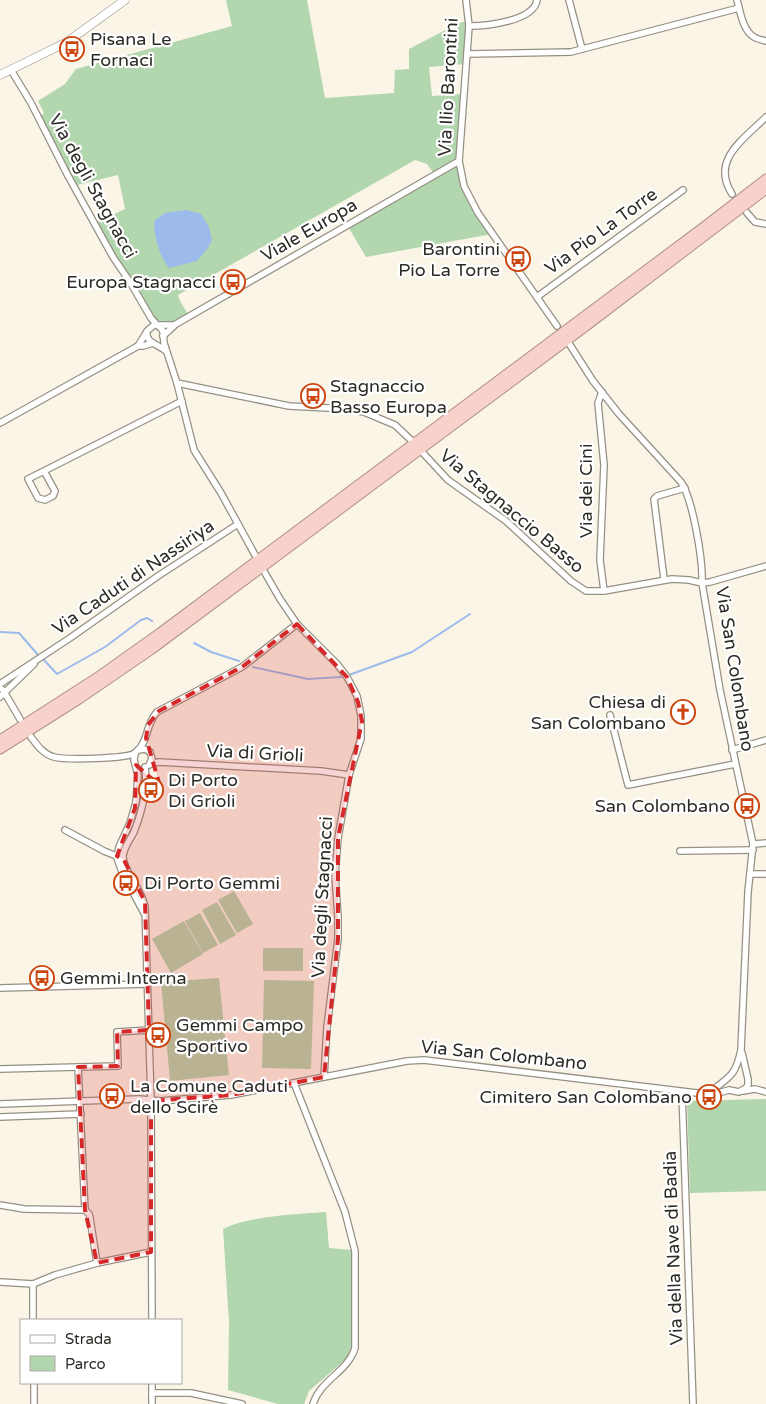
<svg xmlns="http://www.w3.org/2000/svg" width="766" height="1404" font-family="'Varela Round',sans-serif">
	<style>
		.green { fill: #b2d6ae }
		.water { fill: #9cbaeb }
		.lines { fill: none; stroke-linecap: round; stroke-linejoin: round }
		.stream { stroke: #9cbaeb; stroke-width: 2 }
		.minor-casing { stroke: #959084; stroke-width: 8 }
		.secondary-casing { stroke: #959084; stroke-width: 9 }
		.trunk-casing { stroke: #b09088; stroke-width: 11 }
		.minor { stroke: #fff; stroke-width: 5.5 }
		.secondary { stroke: #fff; stroke-width: 8 }
		.trunk { stroke: #f8d2ca; stroke-width: 9 }
		.marked { fill: #d62828; fill-opacity: 0.2; stroke: #d62828; stroke-width: 4; stroke-dasharray: 10 6; stroke-linejoin: round }
		.labels { text-anchor: middle; stroke-width: 4.5; stroke-linejoin: round; paint-order: stroke }
		.poi-label { font-size: 18px; fill: #2d2b26; stroke: #fff; text-anchor: start }
		.street-label { font-size: 18px; fill: #2d2b26; stroke: #fff }
	</style>
	<rect width="100%" height="100%" fill="#fbf5e8"/>
	<g class="green">
		<path d="M226 0H307L325 98 394 93 395 70 409 69V49L457 24 469 20 466 64 429 67 432 96 463 94 460 175 492 234 366 257 347 225 435 175 427 164 415 160 178 295 180 301 189 316 174 325 159 326 95 223 125 209 118 175 73 186 39 117 44 113 38 101 65 84 76 69 232 26Z"/>
		<path d="M234 891 253 924 237 933 218 900Z"/>
		<path d="M217 902 236 935 220 944 202 910Z"/>
		<path d="M200 913 218 945 203 953 185 921Z"/>
		<path d="M184 921 203 954 171 973 152 939Z"/>
		<rect x="263" y="948" width="40" height="23"/>
		<path d="M219 978 229 1075 170 1081 161 982Z"/>
		<path d="M264 980 314 981 311 1069 262 1068Z"/>
		<path d="M766 1099V1191L690 1193 687 1101Z"/>
		<path d="M326 1212 329 1248 352 1250 351 1348 346 1359 309 1391 304 1404H278L228 1390 229 1322 223 1229C247 1216 298 1214 326 1212Z"/>
	</g>
	<path class="water" d="M186 210 201 214 209 227 212 240 208 248 197 261 169 268C159 255 154 237 154 221L165 213Z"/>
	<g class="lines">
		<g class="stream">
			<path d="M0 632 19 633 39 656"/>
			<path d="M194 643 211 652 239 661"/>
			<path d="M43 659 57 674 105 647 141 620 147 618 152 621"/>
			<path d="M253 667 308 679 341 677"/>
			<path d="M349 675 412 652 470 614"/>
		</g>
		<defs>
			<g id="minor">
				<path d="M466 0 469 26 459 161 464 186 478 213 557 326"/>
				<path d="M569 0 582 49"/>
				<path d="M737 0C740 11 743 31 754 37 757 39 762 40 766 41"/>
				<path d="M469 26C487 26 534 21 537 0"/>
				<path d="M467 54 571 52 739 8"/>
				<path d="M11 70 31 103 67 174 113 257 130 282 151 318 158 326"/>
				<path d="M732 194C710 160 744 139 766 117"/>
				<path d="M747 213 755 222 766 224"/>
				<path d="M537 297 683 190"/>
				<path d="M159 326 163 331 164 343 177 383 194 450 221 493 255 555"/>
				<path d="M163 336 176 324 459 161"/>
				<path d="M570 345 593 381 619 414 681 482C693 500 703 560 702 583L720 690 753 844 748 892 741 1050C735 1077 730 1076 710 1092"/>
				<path d="M138 346H143L153 343"/>
				<path d="M166 351C158 344 145 343 147 331L154 325H174"/>
				<path d="M177 383 289 406 348 409 364 412 395 425 411 440"/>
				<path d="M602 392 598 403 604 465 600 560 604 591"/>
				<path d="M0 423 138 346 146 333"/>
				<path d="M423 453 448 480 506 521 571 581 586 591H604L672 579 689 580 702 583 710 582 766 566"/>
				<path d="M44 471 55 491 53 496 45 500 38 498 28 479 44 471 182 401"/>
				<path d="M265 573 280 599 297 624 337 664 347 677 357 696 361 716V739L349 775 338 838 335 875 338 917V939L327 1027 324 1077"/>
				<path d="M664 579 654 499 657 496 685 488"/>
				<path d="M0 684 70 638 158 576 238 524"/>
				<path d="M0 688 3 690 20 719"/>
				<path d="M0 697 34 664"/>
				<path d="M610 715 628 785 735 764"/>
				<path d="M31 737C37 745 43 754 54 757 65 760 127 759 135 753 149 742 145 725 157 712L242 667 297 624"/>
				<path d="M138 750 145 749 150 752 152 759 149 765"/>
				<path d="M732 750 766 740"/>
				<path d="M135 753 134 760 138 775 136 802 130 823 119 847 117 858 122 872 144 913"/>
				<path d="M150 764 159 762 321 771 349 775"/>
				<path d="M145 767C148 789 142 812 134 832 130 840 123 848 123 857 124 873 142 889 145 907L151 1101 152 1320"/>
				<path d="M65 830 104 851 119 857"/>
				<path d="M753 844 766 843"/>
				<path d="M680 851 753 850"/>
				<path d="M750 874H766"/>
				<path d="M0 988 148 984"/>
				<path d="M78 1067 85 1210"/>
				<path d="M0 1069 118 1066 117 1032 149 1030"/>
				<path d="M294 1083 345 1212 355 1251V1348C348 1372 321 1379 313 1404"/>
				<path d="M743 1091 755 1089 766 1092"/>
				<path d="M682 1092 693 1404"/>
				<path d="M0 1104 139 1099 161 1101 231 1095 407 1061 424 1060 697 1093H718L729 1090 739 1092 746 1088 748 1085V1079L742 1053"/>
				<path d="M0 1117 81 1114"/>
				<path d="M0 1205 24 1209 85 1210 89 1214 90 1218 97 1263"/>
				<path d="M0 1282 33 1284 55 1275 97 1263 151 1252"/>
				<path d="M33 1284V1320"/>
				<path d="M34 1383V1404"/>
				<path d="M152 1383V1404"/>
				<path d="M152 1393H191L242 1404"/>
			</g>
			<path id="secondary" d="M0 75 67 42 125 0"/>
			<g id="trunk">
				<path d="M0 740 101 675 160 633 704 227 766 179"/>
				<path d="M0 749 79 699 152 649 590 323 766 189"/>
			</g>
		</defs>
		<use href="#minor" class="minor-casing"/>
		<use href="#secondary" class="secondary-casing"/>
		<use href="#trunk" class="trunk-casing"/>
		<use href="#minor" class="minor"/>
		<use href="#secondary" class="secondary"/>
		<use href="#trunk" class="trunk"/>
	</g>
	<path class="marked" d="M297 624 347 677 358 702 362 721 338 838V939L324 1077 231 1095 151 1101V1252L97 1263 85 1210 78 1067 118 1066 117 1032 149 1030 145 902 124 860 117 856 135 808 136 765 160 786 146 738 148 725 159 711 242 667Z"/>
	<defs>
		<symbol id="bus-ring" viewBox="-11 -11 22 22"><circle r="9.5" fill="#fff" stroke="#cc450e" stroke-width="1.5"/><path d="M-5-6H5V4H4V6H2V4H-2V6H-4V4H-5ZM-3.5-4V0h7V-4ZM-3.5 1.2v1.5H-2V1.2ZM2 1.2v1.5H3.5V1.2Z" fill="#cc450e"/></symbol>
		<symbol id="church-ring" viewBox="-11 -11 22 22"><circle r="9.5" fill="#fff" stroke="#cc450e" stroke-width="1.5"/><path d="M-1.2-6h2.4v3.5h3.3v2.4h-3.3V6h-2.4V-.1h-3.3v-2.4h3.3Z" fill="#cc450e"/></symbol>
	</defs>
	<g fill-rule="evenodd">
		<use href="#bus-ring" x="58" y="35" width="28" height="28"/>
		<use href="#bus-ring" x="504" y="245" width="28" height="28"/>
		<use href="#bus-ring" x="219" y="268" width="28" height="28"/>
		<use href="#bus-ring" x="299" y="382" width="28" height="28"/>
		<use href="#church-ring" x="669" y="698" width="28" height="28"/>
		<use href="#bus-ring" x="137" y="776" width="28" height="28"/>
		<use href="#bus-ring" x="733" y="792" width="28" height="28"/>
		<use href="#bus-ring" x="112" y="869" width="28" height="28"/>
		<use href="#bus-ring" x="28" y="964" width="28" height="28"/>
		<use href="#bus-ring" x="144" y="1021" width="28" height="28"/>
		<use href="#bus-ring" x="98" y="1082" width="28" height="28"/>
		<use href="#bus-ring" x="695" y="1083" width="28" height="28"/>
	</g>
	<g class="labels">
		<g class="poi-label">
			<text x="90" y="45">Pisana Le<tspan x="90" dy="21">Fornaci</tspan></text>
			<text x="500" y="255" text-anchor="end">Barontini<tspan x="500" dy="21">Pio La Torre</tspan></text>
			<text x="216" y="288" text-anchor="end">Europa Stagnacci</text>
			<text x="330" y="392">Stagnaccio<tspan x="330" dy="21">Basso Europa</tspan></text>
			<text x="666" y="708" text-anchor="end">Chiesa di<tspan x="666" dy="21">San Colombano</tspan></text>
			<text x="168" y="786">Di Porto<tspan x="168" dy="21">Di Grioli</tspan></text>
			<text x="730" y="812" text-anchor="end">San Colombano</text>
			<text x="144" y="889">Di Porto Gemmi</text>
			<text x="60" y="984">Gemmi Interna</text>
			<text x="176" y="1031">Gemmi Campo<tspan x="176" dy="21">Sportivo</tspan></text>
			<text x="130" y="1092">La Comune Caduti<tspan x="130" dy="21">dello Scirè</tspan></text>
			<text x="692" y="1103" text-anchor="end">Cimitero San Colombano</text>
		</g>
		<g class="street-label">
			<text transform="translate(448 87) rotate(-87)" y="6">Via Ilio Barontini</text>
			<text transform="translate(93 186) rotate(61)" y="6">Via degli Stagnacci</text>
			<text transform="translate(309 230) rotate(-30)" y="6">Viale Europa</text>
			<text transform="translate(601 231) rotate(-36)" y="6">Via Pio La Torre</text>
			<text transform="translate(586 491) rotate(-90)" y="6">Via dei Cini</text>
			<text transform="translate(512 511) rotate(40)" y="6">Via Stagnaccio Basso</text>
			<text transform="translate(133 577) rotate(-34)" y="6">Via Caduti di Nassiriya</text>
			<text transform="translate(735 669) rotate(81)" y="6">Via San Colombano</text>
			<text transform="translate(255 753) rotate(3)" y="6">Via di Grioli</text>
			<text transform="translate(322 897) rotate(-87)" y="6">Via degli Stagnacci</text>
			<text transform="translate(504 1055) rotate(6)" y="6">Via San Colombano</text>
			<text transform="translate(673 1248) rotate(-92)" y="6">Via della Nave di Badia</text>
		</g>
	</g>
	<rect x="20" y="1319" width="162" height="65" fill="#ffffff" stroke="#abaaa8"/>
	<rect x="30" y="1335" width="25" height="8" fill="#ffffff" stroke="#abaaa8"/>
	<text x="65" y="1344" font-size="15" fill="#2d2b26">Strada</text>
	<rect x="30" y="1356" width="25" height="15" fill="#b2d6ae" stroke="#abaaa8"/>
	<text x="65" y="1369" font-size="15" fill="#2d2b26">Parco</text>
</svg>
